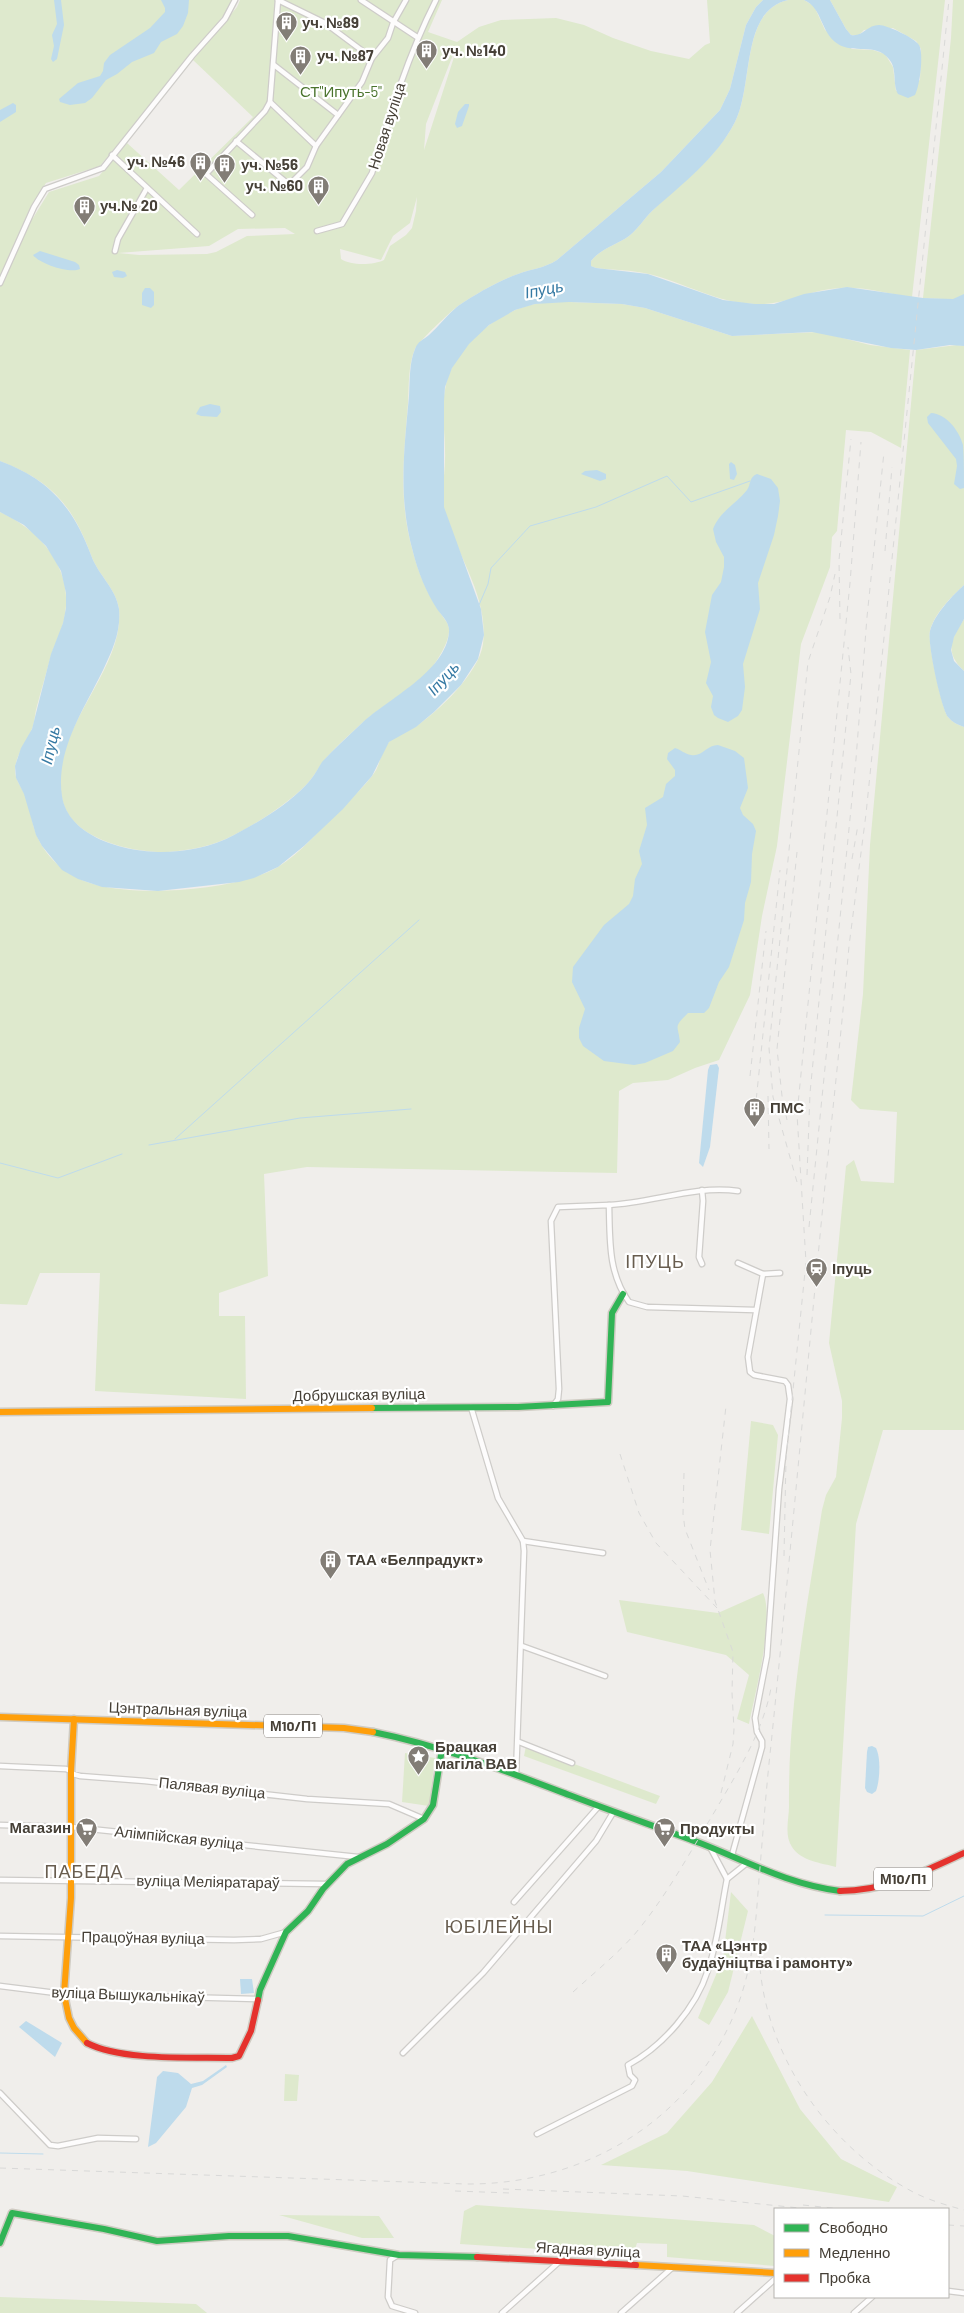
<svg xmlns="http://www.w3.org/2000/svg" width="964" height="2313" font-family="Barlow,sans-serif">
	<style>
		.green { fill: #dee9cd; fill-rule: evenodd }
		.water { fill: #bedbec }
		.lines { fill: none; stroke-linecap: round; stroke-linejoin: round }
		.stream { stroke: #bedbec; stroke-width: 1 }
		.street-casing { stroke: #ceccc9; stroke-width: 7 }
		.fast-casing { stroke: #cfcbc2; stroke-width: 9 }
		.slow-casing { stroke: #cfcbc2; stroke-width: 9 }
		.jam-casing { stroke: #cfcbc2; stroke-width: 9 }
		.street { stroke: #fdfcfc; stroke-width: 4.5 }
		.fast { stroke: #30b455; stroke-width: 6 }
		.slow { stroke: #ff9f0a; stroke-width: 6 }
		.jam { stroke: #e5322d; stroke-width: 6 }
		.rail { stroke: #d9d9d8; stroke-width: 1; stroke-dasharray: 6 6; stroke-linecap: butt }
		.labels { text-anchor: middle; stroke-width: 4.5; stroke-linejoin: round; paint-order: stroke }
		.shield { fill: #fff; stroke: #7e7973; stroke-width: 1 }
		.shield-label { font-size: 14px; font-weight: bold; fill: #464037 }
		.poi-label { font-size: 15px; font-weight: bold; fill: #464037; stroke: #fff; text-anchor: start }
		.park-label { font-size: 15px; fill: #4b742e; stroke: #fff }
		.street-label { font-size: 15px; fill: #464037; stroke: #fff }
		.water-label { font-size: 16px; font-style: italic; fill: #3579a3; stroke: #fff }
		.quarter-label { font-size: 18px; letter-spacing: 1px; fill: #685d4f; stroke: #fff }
	</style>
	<rect width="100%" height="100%" fill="#f0eeeb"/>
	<g class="green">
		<path d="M0 0H232L227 11 209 34 100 166 46 183 29 211 33 218 49 192 99 176 127 143 179 190 253 117 193 60 237 7 240 0H442L428 32 457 42 479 27 501 20 556 18 584 25 613 38 651 51 689 59 705 45 710 43 707 0H763L756 7 746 25 730 89 720 110 661 172 557 260C545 268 531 269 518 274 498 281 476 294 458 306 450 312 418 342 415 349 408 365 409 386 408 403 404 456 398 500 413 552 419 575 428 595 441 614 445 620 450 625 449 632 448 644 438 659 431 669 412 691 383 704 361 724 348 736 333 749 322 763 317 770 313 778 306 785 286 805 259 822 234 835 214 846 190 850 168 852 134 853 73 840 63 802 44 732 125 674 119 609 116 588 98 575 91 555 72 504 51 481 0 461ZM456 47V51L424 150 426 124ZM417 197 416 211 412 228 406 235 390 246 384 260C374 265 351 266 341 259L340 249 381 260 393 236 410 223ZM285 228 295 234 247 236 216 252 207 254 139 255 118 253 209 246 238 229Z"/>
		<path d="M788 0H804L814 6 825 30 852 49 873 50 885 54 893 67 896 91 920 80 921 49 916 41 893 28 864 30 859 35H851L846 29 830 0H945L912 297C888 294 864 286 840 288 811 289 784 306 755 304 717 303 685 283 649 274 632 270 613 270 596 268L591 266V261C601 248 617 245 629 236 638 229 644 219 652 211 681 183 716 159 735 122 754 85 740 11 788 0Z"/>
		<path d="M953 0H964V300L923 298 951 38Z"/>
		<path d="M569 302 622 304 645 308 732 336 819 332 870 345 910 350 901 448 871 432 846 430 837 531 832 537 830 567 801 644 777 846 762 916 750 995 719 1060 695 1068 668 1080 633 1083 619 1091 617 1173 307 1167 264 1174 268 1276 219 1293V1316H245L246 1399 95 1391 100 1273H40L27 1305 0 1304V512C40 530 73 568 65 614 63 630 54 644 50 659 46 675 41 690 37 706 35 712 35 719 33 726 28 742 16 752 15 770 15 780 21 786 25 795 29 805 31 817 34 828 43 857 68 878 97 885 142 897 238 890 278 867 301 853 319 830 338 811 349 800 362 789 372 776 381 766 380 750 391 740 398 734 407 732 415 727 438 712 479 673 483 644 489 597 457 556 445 513 440 493 446 472 445 451 445 431 441 410 445 390 451 349 495 312 535 304 546 302 558 302 569 302Z"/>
		<path d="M957 345 964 346V585C951 597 934 614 930 631 927 641 942 709 948 717 952 722 958 725 964 727V1430H883L856 1524 836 1867C821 1863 801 1861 792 1847 784 1835 789 1819 789 1806 788 1707 807 1607 822 1510L826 1495 836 1477 842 1418V1401L829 1343 846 1166 854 1160 861 1181 894 1183 897 1112 860 1109 851 1100 863 994 870 845 916 350Z"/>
		<path d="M964 619V671C944 651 951 640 964 619Z"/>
		<path d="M751 1421 773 1425 778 1435 769 1534 741 1530Z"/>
		<path d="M763 1593C775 1618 755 1694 749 1724L737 1719 749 1675 726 1655 627 1632 619 1600 718 1613Z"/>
		<path d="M526 1746 660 1796 656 1804 524 1756Z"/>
		<path d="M405 1753 435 1758 429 1806 402 1802Z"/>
		<path d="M731 1892 748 1911 728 1992 709 2025 698 2018 723 1958Z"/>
		<path d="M752 2016 800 2109 841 2159 897 2187 889 2202 687 2171 601 2165 667 2133 712 2082Z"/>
		<path d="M285 2074 299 2075 297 2101H284Z"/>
		<path d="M476 2205 754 2225 775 2236V2266L667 2257V2244L637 2243 633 2255 460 2244 464 2211Z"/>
		<path d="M279 2215 379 2216 394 2238H362Z"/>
		<path d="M0 2297 196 2304 207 2313H0Z"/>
	</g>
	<g class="water">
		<path d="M54 0H61L64 25 57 59 53 62 51 59 54 46 52 35 57 24Z"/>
		<path d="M161 0H189L188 13 183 26 177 34 161 42 154 53 132 62 117 74 106 80 92 98 85 103 70 105 60 102 59 99 78 83 100 76 103 71 104 63 110 55 150 28 165 12V8Z"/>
		<path d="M763 0H788C740 11 754 84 735 122 716 159 682 184 652 211 644 219 638 229 629 236 617 245 601 248 591 261V266L596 268 648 274 723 300 755 304H774L804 294 847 287 923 298 953 299 964 294V346L950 345 916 350 891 348 812 332 732 336 645 308 622 304 569 302 535 304 515 310 489 325 469 344 452 368 445 387 444 401V507L481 609 484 635 478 659 461 685 434 712 416 727 389 742 372 776 343 809 304 846 278 867 254 878 239 882 158 891 102 887 78 879 62 870 42 846 36 835 24 794 16 778 15 766 21 748 32 729 51 654 63 623 66 608V593L61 571 46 546 24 525 0 512V461C49 479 73 507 91 555 98 575 116 588 119 609 121 631 113 649 104 668 85 708 55 750 62 796 68 837 125 852 161 852 185 852 212 847 234 835 259 822 287 805 306 785 313 778 317 770 322 762 334 749 348 736 361 724 387 699 446 672 449 632 450 623 442 616 437 609 426 592 418 572 413 552 398 498 404 451 409 396 410 381 409 363 415 349 418 341 423 340 429 335 439 326 447 315 458 306 476 294 498 281 518 274 531 269 545 268 557 260L661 172 720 110 730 89 746 25 756 7Z"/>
		<path d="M804 0H830L846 29 851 35C863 37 867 25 879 25 887 25 915 38 919 45 924 53 920 86 915 95L908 98 898 94C892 83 898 68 888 58 876 43 853 54 838 44 820 33 823 8 804 0Z"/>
		<path d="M13 103 16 105V112L0 122V110Z"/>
		<path d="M465 104H469V106L462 126 457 128 455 124 458 112Z"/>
		<path d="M40 251 75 262 79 265 80 269C70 274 40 264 33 255Z"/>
		<path d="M117 270 125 272 127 276 123 278 114 277 112 272Z"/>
		<path d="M145 288H150L154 292V305L151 308 142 305V293Z"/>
		<path d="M210 404 220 406 221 412 217 417 201 416 196 414 200 407Z"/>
		<path d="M931 413C946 414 959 430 963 445 964 457 964 475 964 488L960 489 954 484 957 466 956 459 928 423 927 417Z"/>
		<path d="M731 462 735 465 737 474 734 480 730 479 729 464Z"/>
		<path d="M597 470 606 474V479L600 481 581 474 585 471Z"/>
		<path d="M757 474 771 479 778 488 780 501 778 516 774 535 758 583 760 609 743 664 745 687 742 710 738 716 728 722 718 718 714 715 711 707 713 696 706 683 711 662 705 632 712 595 721 582 724 567V557L716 542 713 529C720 511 736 504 747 490 751 484 749 477 757 474Z"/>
		<path d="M964 585V619L954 637 951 650 954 661 964 671V727C958 725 952 722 948 717 941 707 927 642 930 631 934 615 952 596 964 585Z"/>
		<path d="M718 745 735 751 744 758 748 788 740 808 743 815 753 824 756 831 752 854 751 882 745 903 744 920 729 967 719 982 709 1008 704 1013H688C673 1028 678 1024 680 1042L673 1051 645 1063 634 1065 604 1061 583 1046 579 1038V1028L585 1009 572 982 573 967 604 925 629 904 633 896 635 879 642 864 639 851 647 825 645 808 663 797 666 784 675 776V770L667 759 668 753 675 748C681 750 685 754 691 755 702 757 707 745 718 745Z"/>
		<path d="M717 1064 719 1068 710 1147 703 1167 699 1163 708 1070 710 1065Z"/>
		<path d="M872 1746 876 1748C881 1758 880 1780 876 1791L872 1794 867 1792 865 1788 867 1752 868 1747Z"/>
		<path d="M240 1979H252L254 1993 241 1994Z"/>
		<path d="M26 2021 62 2043 55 2057 19 2027Z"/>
		<path d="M226 2065 227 2067 202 2085 192 2088 186 2107 156 2143 148 2147 157 2077 163 2071 178 2073 191 2084 203 2081Z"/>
	</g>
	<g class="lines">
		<g class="stream">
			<path d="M479 605 488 584 491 568 530 526 596 507 667 476 691 502 750 481"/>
			<path d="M175 1139 419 920"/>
			<path d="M149 1145 300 1118 411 1109"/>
			<path d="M0 1163 58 1178 122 1154"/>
			<path d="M825 1915 923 1916 964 1896"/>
			<path d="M0 2153 43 2154"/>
		</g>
		<defs>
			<g id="street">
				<path d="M278 0 325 23 372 58"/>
				<path d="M361 0 417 37"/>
				<path d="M274 65 338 115"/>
				<path d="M270 102 316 146"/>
				<path d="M236 141 287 183 293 181 307 167 316 146 362 82 372 58 388 38 393 23 406 0"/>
				<path d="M112 155 197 234"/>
				<path d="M252 215 206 174 265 111 270 102 278 0"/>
				<path d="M317 231 342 224 372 173C390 114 408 55 436 0"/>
				<path d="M115 251 118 239 147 188"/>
				<path d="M0 283 34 207 45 189 103 168 192 56 225 19 235 0"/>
				<path d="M702 1190 703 1201 699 1257 702 1264"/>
				<path d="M609 1205C653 1203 694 1185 738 1191"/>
				<path d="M763 1274 780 1273"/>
				<path d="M553 1406 558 1399 559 1389 551 1221 558 1207 609 1205C610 1240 608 1273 629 1302L647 1307 755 1310"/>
				<path d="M471 1407 498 1498 523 1541 524 1551 516 1775"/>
				<path d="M523 1541 603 1553"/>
				<path d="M522 1646 605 1676"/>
				<path d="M519 1742 572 1763"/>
				<path d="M0 1766 66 1769 71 1771 73 1774 80 1776 145 1781 307 1799 389 1804 424 1819"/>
				<path d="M0 1825 71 1827 358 1857"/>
				<path d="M710 1847 727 1879"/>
				<path d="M732 1855 762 1747V1741L757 1732 755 1718 767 1656 779 1489 790 1399 788 1385 785 1381 754 1375 750 1372 748 1357 763 1274 738 1263"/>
				<path d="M0 1880 326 1884"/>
				<path d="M514 1902 599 1806"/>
				<path d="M0 1936 234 1940 261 1939 286 1932"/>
				<path d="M0 1986 64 1994 257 1999"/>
				<path d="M403 2053 483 1973 596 1841 614 1811"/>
				<path d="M0 2093 50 2145 58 2146 98 2138 136 2139"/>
				<path d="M537 2134 632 2086 635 2080 630 2075 628 2065C663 2046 696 2008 708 1970 718 1941 721 1909 727 1879L747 1863"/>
				<path d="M398 2255 390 2260 388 2297 392 2306 415 2313"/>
				<path d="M948 2291 964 2293"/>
				<path d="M502 2313 560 2261"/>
				<path d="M621 2313 673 2267"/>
				<path d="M737 2313 775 2279"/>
				<path d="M854 2313 872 2297"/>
			</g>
			<g id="fast">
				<path d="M372 1408 518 1407 608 1402 612 1313 623 1294"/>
				<path d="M373 1732C442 1746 506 1771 572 1796 614 1812 657 1827 700 1843 746 1861 790 1885 840 1891"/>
				<path d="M258 2000 260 1990 286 1932 308 1911 323 1889 347 1864 387 1844 424 1819 433 1805 442 1749"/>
				<path d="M0 2243 12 2213 104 2229 157 2241 229 2236H288L399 2255 477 2257"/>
			</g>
			<g id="slow">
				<path d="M0 1412 372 1408"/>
				<path d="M0 1717 344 1728 373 1732"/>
				<path d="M74 1719 71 1771V1898L64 1994 69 2018 74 2028 87 2043"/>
				<path d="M636 2265 775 2273"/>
			</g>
			<g id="jam">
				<path d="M840 1891C886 1891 923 1872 964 1853"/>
				<path d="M87 2043C121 2061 192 2057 232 2058L239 2056 251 2031 258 2000"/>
				<path d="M477 2257 636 2265"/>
			</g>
		</defs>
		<use href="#street" class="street-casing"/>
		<use href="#fast" class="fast-casing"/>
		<use href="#slow" class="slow-casing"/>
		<use href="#jam" class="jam-casing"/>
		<use href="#street" class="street"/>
		<use href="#fast" class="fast"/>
		<use href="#slow" class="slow"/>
		<use href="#jam" class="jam"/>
		<g class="rail">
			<path d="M885 551 892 467"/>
			<path d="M840 619 839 560 851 439"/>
			<path d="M852 859 858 825"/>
			<path d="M750 1076 766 931"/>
			<path d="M768 1096 769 1149"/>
			<path d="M755 1111 780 870"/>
			<path d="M787 1120 782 1096 777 1049 797 852"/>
			<path d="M807 1175 810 1093 851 674 848 647"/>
			<path d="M797 1182 773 1097 769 1048 808 662 830 597 835 574"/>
			<path d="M809 1227 856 759 867 617 884 452"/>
			<path d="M620 1454 639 1513 656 1543 717 1608"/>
			<path d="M684 1473 683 1514 685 1529 709 1590"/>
			<path d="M784 1556 786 1459 806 1262 797 1114 850 583 861 442"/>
			<path d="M721 1793 733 1744 734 1729 732 1693 733 1652 715 1601 710 1550 726 1406"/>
			<path d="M759 1944C758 2047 826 2148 917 2194 932 2201 949 2206 964 2210"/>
			<path d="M573 1992C594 1973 616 1955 634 1935 666 1897 689 1854 715 1811 737 1773 763 1732 771 1688"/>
			<path d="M0 2168 466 2184C574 2185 678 2130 727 2030 752 1980 755 1934 759 1879 763 1834 766 1789 771 1745 789 1568 805 1391 822 1215 831 1125 841 1036 849 946L866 814 949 0"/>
			<path d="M503 2189 682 2196 809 2209"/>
			<path d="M455 2191 510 2193"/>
			<path d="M803 2205 841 2209"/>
			<path d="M948 2225 964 2226"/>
		</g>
	</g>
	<defs>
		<symbol id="building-pin" viewBox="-11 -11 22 30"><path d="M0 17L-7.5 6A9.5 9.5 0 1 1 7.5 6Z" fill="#827d76" stroke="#fff"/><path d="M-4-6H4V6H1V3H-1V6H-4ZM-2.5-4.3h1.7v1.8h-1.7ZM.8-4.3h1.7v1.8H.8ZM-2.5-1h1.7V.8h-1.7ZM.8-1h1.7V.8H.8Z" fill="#fff"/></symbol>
		<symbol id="station-pin" viewBox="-11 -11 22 30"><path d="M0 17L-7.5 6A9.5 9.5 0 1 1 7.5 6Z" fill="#827d76" stroke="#fff"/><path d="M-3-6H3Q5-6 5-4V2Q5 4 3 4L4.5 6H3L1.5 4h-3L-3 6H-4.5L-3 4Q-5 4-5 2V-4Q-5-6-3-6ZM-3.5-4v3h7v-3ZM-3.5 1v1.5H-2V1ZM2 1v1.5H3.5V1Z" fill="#fff"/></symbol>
		<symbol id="sight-pin" viewBox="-11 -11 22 30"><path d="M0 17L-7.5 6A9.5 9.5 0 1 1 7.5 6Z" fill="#827d76" stroke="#fff"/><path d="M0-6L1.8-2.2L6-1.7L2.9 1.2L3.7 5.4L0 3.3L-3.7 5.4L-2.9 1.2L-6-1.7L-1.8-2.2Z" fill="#fff"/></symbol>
		<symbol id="supermarket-pin" viewBox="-11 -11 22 30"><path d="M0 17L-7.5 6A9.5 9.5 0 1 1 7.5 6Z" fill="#827d76" stroke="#fff"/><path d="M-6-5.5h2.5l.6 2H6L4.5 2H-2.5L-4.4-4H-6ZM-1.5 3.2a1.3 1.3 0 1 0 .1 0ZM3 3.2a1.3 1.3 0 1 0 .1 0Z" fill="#fff"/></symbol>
	</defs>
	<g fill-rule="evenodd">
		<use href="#building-pin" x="274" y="10" width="25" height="34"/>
		<use href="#building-pin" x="414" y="38" width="25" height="34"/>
		<use href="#building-pin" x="288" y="44" width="25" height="34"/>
		<use href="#building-pin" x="188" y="150" width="25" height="34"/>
		<use href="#building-pin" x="212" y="152" width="25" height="34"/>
		<use href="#building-pin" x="306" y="174" width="25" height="34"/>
		<use href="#building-pin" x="72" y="194" width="25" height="34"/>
		<use href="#building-pin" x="742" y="1096" width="25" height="34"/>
		<use href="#station-pin" x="804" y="1256" width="25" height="34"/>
		<use href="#building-pin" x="318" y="1548" width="25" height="34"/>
		<use href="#sight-pin" x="406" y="1744" width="25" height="34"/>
		<use href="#supermarket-pin" x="74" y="1816" width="25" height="34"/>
		<use href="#supermarket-pin" x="652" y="1816" width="25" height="34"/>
		<use href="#building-pin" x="654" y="1942" width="25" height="34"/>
	</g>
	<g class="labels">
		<g class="shield">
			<rect x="264" y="1714.5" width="58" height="23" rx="4"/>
			<rect x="874" y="1867.5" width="58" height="23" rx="4"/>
		</g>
		<g class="shield-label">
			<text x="293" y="1731">М10/П1</text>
			<text x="903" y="1884">М10/П1</text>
		</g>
		<g class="poi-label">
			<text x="302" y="28">уч. №89</text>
			<text x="442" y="56">уч. №140</text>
			<text x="317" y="61">уч. №87</text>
			<text x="185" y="167" text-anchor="end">уч. №46</text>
			<text x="241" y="170">уч. №56</text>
			<text x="303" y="191" text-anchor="end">уч. №60</text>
			<text x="100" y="211">уч.№ 20</text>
			<text x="770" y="1113">ПМС</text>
			<text x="832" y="1274">Іпуць</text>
			<text x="347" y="1565">ТАА «Белпрадукт»</text>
			<text x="435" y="1752">Брацкая<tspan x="435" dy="17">магіла ВАВ</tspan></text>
			<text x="71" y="1833" text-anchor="end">Магазин</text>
			<text x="680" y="1834">Продукты</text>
			<text x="682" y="1951">ТАА «Цэнтр<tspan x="682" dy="17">будаўніцтва і рамонту»</tspan></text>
		</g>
		<g class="park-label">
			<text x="341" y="97">СТ"Ипуть-5"</text>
		</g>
		<g class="street-label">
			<text transform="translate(387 126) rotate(-72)" y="5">Новая вуліца</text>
			<text transform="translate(359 1395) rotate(-1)" y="5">Добрушская вуліца</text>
			<text transform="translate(178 1710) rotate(2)" y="5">Цэнтральная вуліца</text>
			<text transform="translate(212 1788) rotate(6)" y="5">Палявая вуліца</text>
			<text transform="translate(179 1838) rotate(6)" y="5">Алімпійская вуліца</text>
			<text transform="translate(208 1882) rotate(1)" y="5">вуліца Меліяратараў</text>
			<text transform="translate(143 1938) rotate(1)" y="5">Працоўная вуліца</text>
			<text transform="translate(128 1995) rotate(2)" y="5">вуліца Вышукальнікаў</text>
			<text transform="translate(588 2250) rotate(3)" y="5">Ягадная вуліца</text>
		</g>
		<g class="water-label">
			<text transform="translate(544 289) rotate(-11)" y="6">Іпуць</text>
			<text transform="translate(443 678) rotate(-48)" y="6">Іпуць</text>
			<text transform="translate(50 745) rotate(-77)" y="6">Іпуць</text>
		</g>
		<g class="quarter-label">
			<text x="655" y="1268">ІПУЦЬ</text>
			<text x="84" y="1878">ПАБЕДА</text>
			<text x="499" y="1933">ЮБІЛЕЙНЫ</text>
		</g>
	</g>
	<rect x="774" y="2208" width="175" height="90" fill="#ffffff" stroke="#b5b3af"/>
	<rect x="784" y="2224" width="25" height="8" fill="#30b455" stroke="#b5b3af"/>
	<text x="819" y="2233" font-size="15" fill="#464037">Свободно</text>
	<rect x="784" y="2249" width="25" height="8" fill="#ff9f0a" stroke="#b5b3af"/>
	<text x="819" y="2258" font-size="15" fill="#464037">Медленно</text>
	<rect x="784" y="2274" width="25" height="8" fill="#e5322d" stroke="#b5b3af"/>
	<text x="819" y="2283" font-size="15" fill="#464037">Пробка</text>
</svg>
